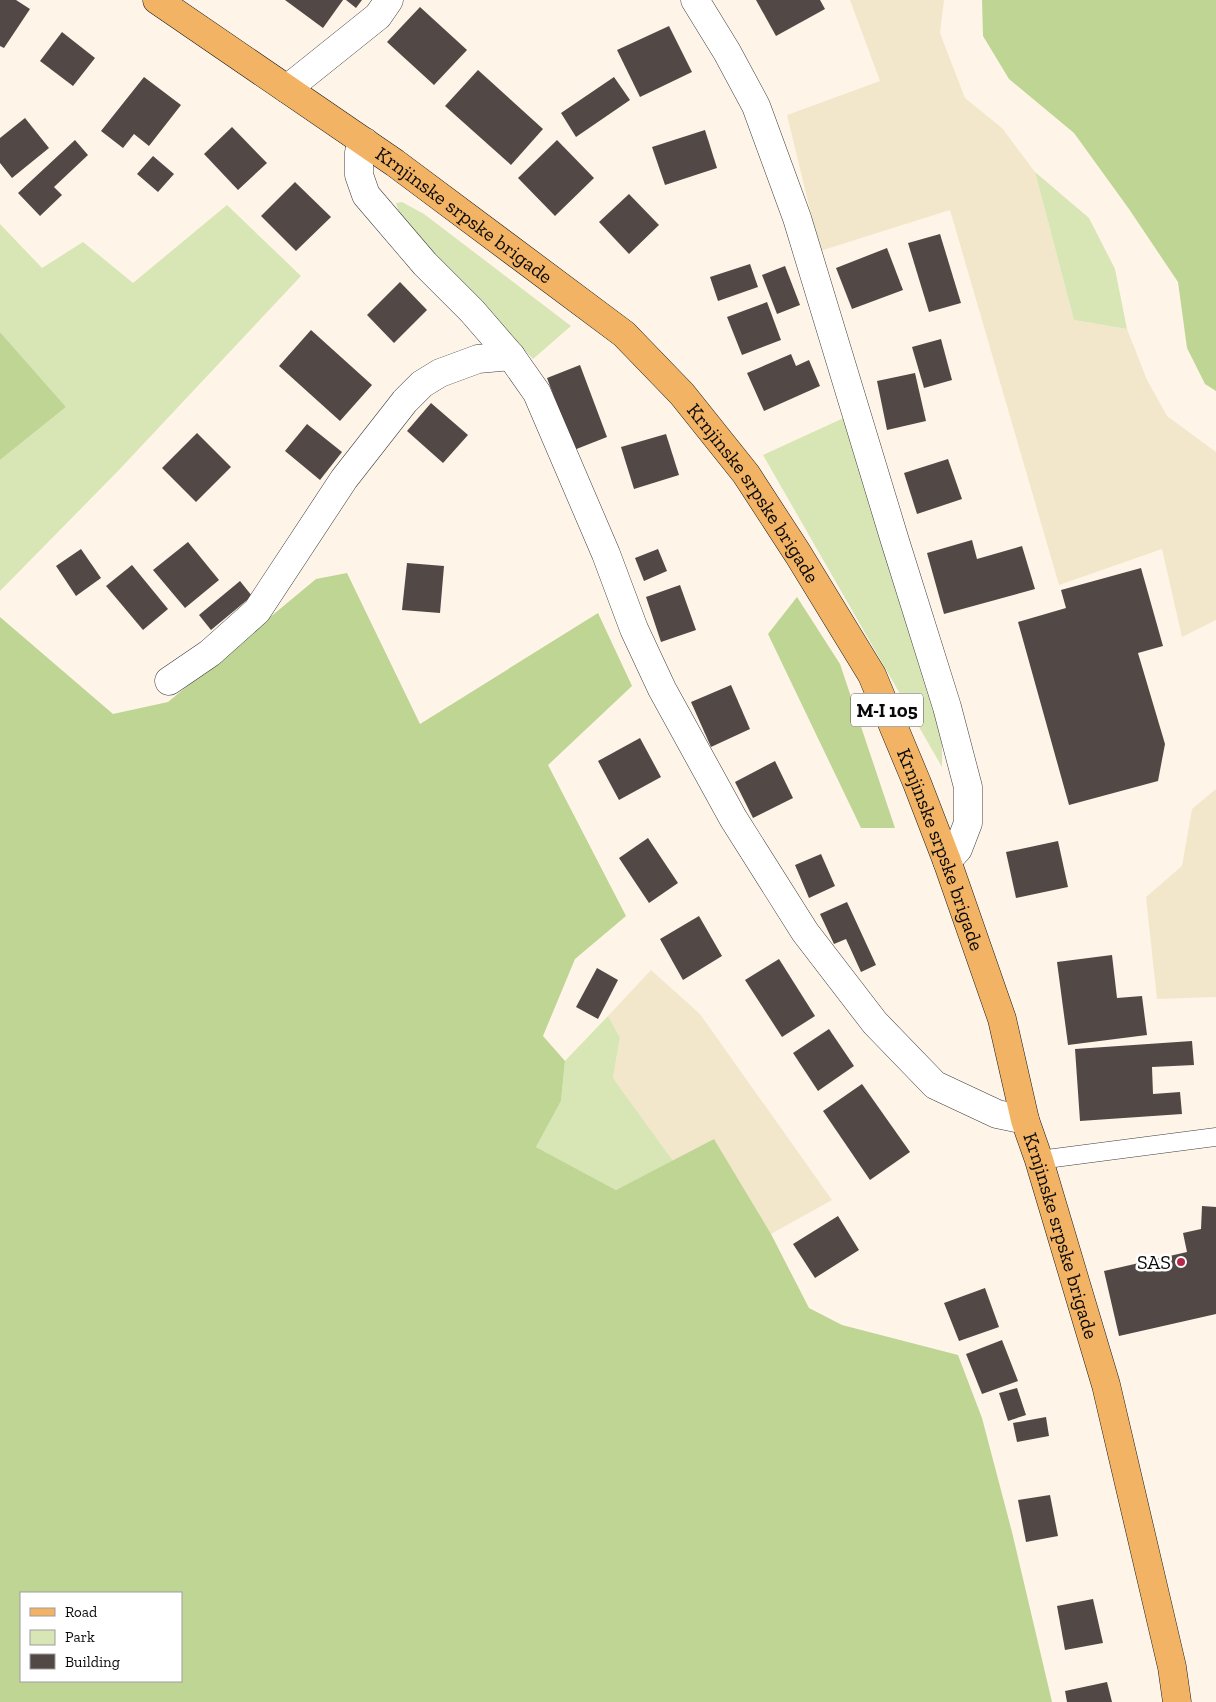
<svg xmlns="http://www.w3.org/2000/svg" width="1216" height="1702" font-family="'Zilla Slab',serif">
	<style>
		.farmland { fill: #f2e7ca }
		.green { fill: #d7e6b4 }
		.forest { fill: #bed594; fill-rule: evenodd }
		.building { fill: #524947 }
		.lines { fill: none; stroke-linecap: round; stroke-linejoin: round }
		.service-casing { stroke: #3d3d3d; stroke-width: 19 }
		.minor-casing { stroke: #3d3d3d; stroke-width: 29 }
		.primary-casing { stroke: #1b1b1b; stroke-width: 29 }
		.service { stroke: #fff; stroke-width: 18 }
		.minor { stroke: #fff; stroke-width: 28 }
		.primary { stroke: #f2b464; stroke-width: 28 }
		.poi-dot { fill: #b22a4a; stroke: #fff; stroke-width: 2 }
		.labels { text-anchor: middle; stroke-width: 5; stroke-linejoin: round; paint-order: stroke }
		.shield { fill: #fff; stroke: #545454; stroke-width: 1 }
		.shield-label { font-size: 19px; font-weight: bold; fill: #0a0a0a }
		.street-label { font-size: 20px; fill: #0a0a0a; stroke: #fff }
		.poi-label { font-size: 20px; fill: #0a0a0a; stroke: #fff; text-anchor: end }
	</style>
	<rect width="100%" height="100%" fill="#fef5e8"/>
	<g class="farmland">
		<path d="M850 0H944L940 33 965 98 1002 128 1035 172 1074 320 1127 329 1147 380 1167 416 1216 452V620L1182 637 1162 549 1059 585 950 210 820 251 787 115 880 81Z"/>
		<path d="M1216 789V997L1157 999 1146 897 1182 866 1192 809Z"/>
		<path d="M651 970 700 1014 832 1200 771 1234 714 1139 673 1161 613 1078 620 1039 608 1016Z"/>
	</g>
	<g class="green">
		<path d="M1035 172 1089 218 1115 269 1127 329 1074 320Z"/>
		<path d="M402 202 424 214 571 326 533 359 401 219 396 203Z"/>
		<path d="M227 205 301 276 117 472 0 591V460L66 407 0 332V224L42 268 83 242 133 283Z"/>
		<path d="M848 416 932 699 942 740V767L763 455Z"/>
		<path d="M608 1016 620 1038 613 1078 673 1161 616 1190 536 1147 561 1101 565 1061Z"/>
	</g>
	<g class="forest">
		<path d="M982 0H1216V391L1205 384 1187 348 1178 282 1129 209 1074 133 1009 79 983 36Z"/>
		<path d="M0 332 66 407 0 460Z"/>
		<path d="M347 573 420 724 598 613 632 686 548 765 626 916 575 959 543 1036 565 1061 561 1101 536 1147 616 1190 714 1139 771 1234 809 1308 842 1325 958 1355 982 1418 1012 1532 1052 1702H0V617L113 714 168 702 316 579ZM21 1593H181V1681H21Z"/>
		<path d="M797 597 840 664 895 828H861L768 634Z"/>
	</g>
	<g class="building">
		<path d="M0 0H16L30 9 4 48 0 46Z"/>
		<path d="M285 0H343L323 28Z"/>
		<path d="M346 0H362L356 8Z"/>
		<path d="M756 0H820L825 9 776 36Z"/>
		<path d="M420 7 467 50 434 85 387 42Z"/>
		<path d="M669 26 692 72 640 97 617 50Z"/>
		<path d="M62 32 95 58 73 86 40 61Z"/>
		<path d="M478 70 543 129 511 165 445 106Z"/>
		<path d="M144 77 181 105 149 146 134 134 123 148 101 131Z"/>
		<path d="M614 77 630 100 576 137 561 113Z"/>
		<path d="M25 118 49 148 12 178 0 163V138Z"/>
		<path d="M232 127 267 163 238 190 204 154Z"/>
		<path d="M705 130 717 168 665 185 652 147Z"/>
		<path d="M75 140 88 155 54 187 62 195 40 216 18 193Z"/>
		<path d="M557 140 594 178 555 216 518 178Z"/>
		<path d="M153 156 174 174 158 192 137 174Z"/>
		<path d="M295 182 331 217 296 251 261 216Z"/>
		<path d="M629 194 659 225 629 254 599 222Z"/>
		<path d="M940 234 961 303 929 312 908 243Z"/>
		<path d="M887 248 903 290 852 309 836 268Z"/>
		<path d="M750 264 758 287 718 301 710 277Z"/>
		<path d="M785 266 800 305 777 314 762 275Z"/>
		<path d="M400 282 427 310 394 343 367 315Z"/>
		<path d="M767 302 781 340 742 355 727 317Z"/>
		<path d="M311 330 372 385 340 421 279 366Z"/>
		<path d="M941 339 952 380 924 388 912 347Z"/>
		<path d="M791 354 796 366 809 360 820 386 764 411 747 373Z"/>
		<path d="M580 365 607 437 574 450 547 378Z"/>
		<path d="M915 373 926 421 887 430 877 381Z"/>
		<path d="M431 403 468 435 443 463 407 431Z"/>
		<path d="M307 424 342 452 320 480 285 451Z"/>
		<path d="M197 433 231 467 196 502 162 468Z"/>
		<path d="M666 434 679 475 634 489 621 447Z"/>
		<path d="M948 459 962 499 917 514 904 473Z"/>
		<path d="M972 540 977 559 1022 546 1035 589 944 614 927 553Z"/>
		<path d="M188 542 219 580 185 608 153 570Z"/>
		<path d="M81 549 101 578 76 596 56 566Z"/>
		<path d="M658 549 667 571 644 581 635 558Z"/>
		<path d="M407 563 444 566 440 613 402 610Z"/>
		<path d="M132 565 168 609 143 630 106 586Z"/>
		<path d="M1141 568 1163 646 1138 653 1165 744 1158 781 1069 805 1018 622 1066 608 1061 590Z"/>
		<path d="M240 581 252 596 211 630 199 615Z"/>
		<path d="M680 585 696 630 661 642 646 597Z"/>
		<path d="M731 685 750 729 711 747 691 702Z"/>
		<path d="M640 738 661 777 619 800 598 761Z"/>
		<path d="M775 761 793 798 753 818 735 782Z"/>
		<path d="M648 838 678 883 649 903 619 858Z"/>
		<path d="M1058 841 1068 887 1016 898 1006 852Z"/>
		<path d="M821 854 835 886 809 898 795 865Z"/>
		<path d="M847 902 876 965 861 972 846 939 834 944 820 914Z"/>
		<path d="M699 916 722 956 683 980 660 939Z"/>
		<path d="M1112 955 1117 998 1142 996 1147 1035 1068 1045 1057 962Z"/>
		<path d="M779 959 815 1016 782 1037 745 980Z"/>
		<path d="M597 968 618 980 598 1019 576 1007Z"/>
		<path d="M829 1029 854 1066 818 1091 793 1053Z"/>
		<path d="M1192 1041 1194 1065 1152 1067 1153 1094 1180 1092 1182 1114 1080 1121 1075 1049Z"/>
		<path d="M862 1084 910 1152 870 1180 823 1111Z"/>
		<path d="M1202 1206 1216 1207V1314L1119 1336 1104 1271 1187 1252 1183 1233 1201 1229Z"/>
		<path d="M838 1216 859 1250 815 1278 793 1244Z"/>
		<path d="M985 1288 999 1327 959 1341 944 1303Z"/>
		<path d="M1002 1340 1018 1381 982 1394 966 1354Z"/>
		<path d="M1017 1388 1026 1415 1008 1421 999 1393Z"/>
		<path d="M1046 1417 1049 1436 1017 1442 1013 1423Z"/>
		<path d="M1050 1495 1058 1536 1026 1542 1018 1500Z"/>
		<path d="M1093 1599 1103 1643 1065 1650 1057 1606Z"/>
		<path d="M1107 1682 1112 1702H1067L1065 1691Z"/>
	</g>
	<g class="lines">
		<defs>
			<path id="service" d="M1039 1160 1216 1137"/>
			<g id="minor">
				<path d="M695 0 727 52 756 106 797 218 895 541 947 707 968 787V823L958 849 947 861"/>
				<path d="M287 89 378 16 389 0"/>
				<path d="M365 142 359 152V175L366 195 425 264 472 311 511 356 537 393 606 554 634 629 662 689 733 818 805 932 875 1023 935 1085 997 1114 1025 1120"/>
				<path d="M169 681 210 653 257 611 344 479 405 401 422 384 440 373 478 359 511 356"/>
			</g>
			<g id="primary">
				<path id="s1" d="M157 0 395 163 624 334 682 394 746 474 798 554 872 675 917 783 947 861 1002 1019 1025 1120 1039 1160 1106 1385 1172 1667 1177 1702"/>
			</g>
		</defs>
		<use href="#service" class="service-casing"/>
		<use href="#minor" class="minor-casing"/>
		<use href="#primary" class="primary-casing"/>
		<use href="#service" class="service"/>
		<use href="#minor" class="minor"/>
		<use href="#primary" class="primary"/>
	</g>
	<circle class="poi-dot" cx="1181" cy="1262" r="5"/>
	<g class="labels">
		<rect class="shield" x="851" y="693.5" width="72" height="33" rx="4"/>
		<g class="shield-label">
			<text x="887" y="717">M-I 105</text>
		</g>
		<g class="street-label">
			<text dy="7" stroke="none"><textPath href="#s1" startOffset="375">Krnjinske srpske brigade</textPath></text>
			<text dy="7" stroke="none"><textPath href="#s1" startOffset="780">Krnjinske srpske brigade</textPath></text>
			<text dy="7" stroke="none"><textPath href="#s1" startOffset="1185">Krnjinske srpske brigade</textPath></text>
			<text dy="7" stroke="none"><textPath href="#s1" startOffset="1590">Krnjinske srpske brigade</textPath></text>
		</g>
		<g class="poi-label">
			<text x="1171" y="1269">SAS</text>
		</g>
	</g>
	<rect x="20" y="1592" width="162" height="90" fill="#ffffff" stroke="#9d9d9d"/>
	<rect x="30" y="1608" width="25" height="8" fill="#f2b464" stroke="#9d9d9d"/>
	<text x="65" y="1617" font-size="15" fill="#0a0a0a">Road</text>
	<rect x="30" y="1630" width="25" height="15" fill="#d7e6b4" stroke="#9d9d9d"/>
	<text x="65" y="1642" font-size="15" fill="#0a0a0a">Park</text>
	<rect x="30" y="1654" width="25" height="15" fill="#524947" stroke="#9d9d9d"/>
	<text x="65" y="1667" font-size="15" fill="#0a0a0a">Building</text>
</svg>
